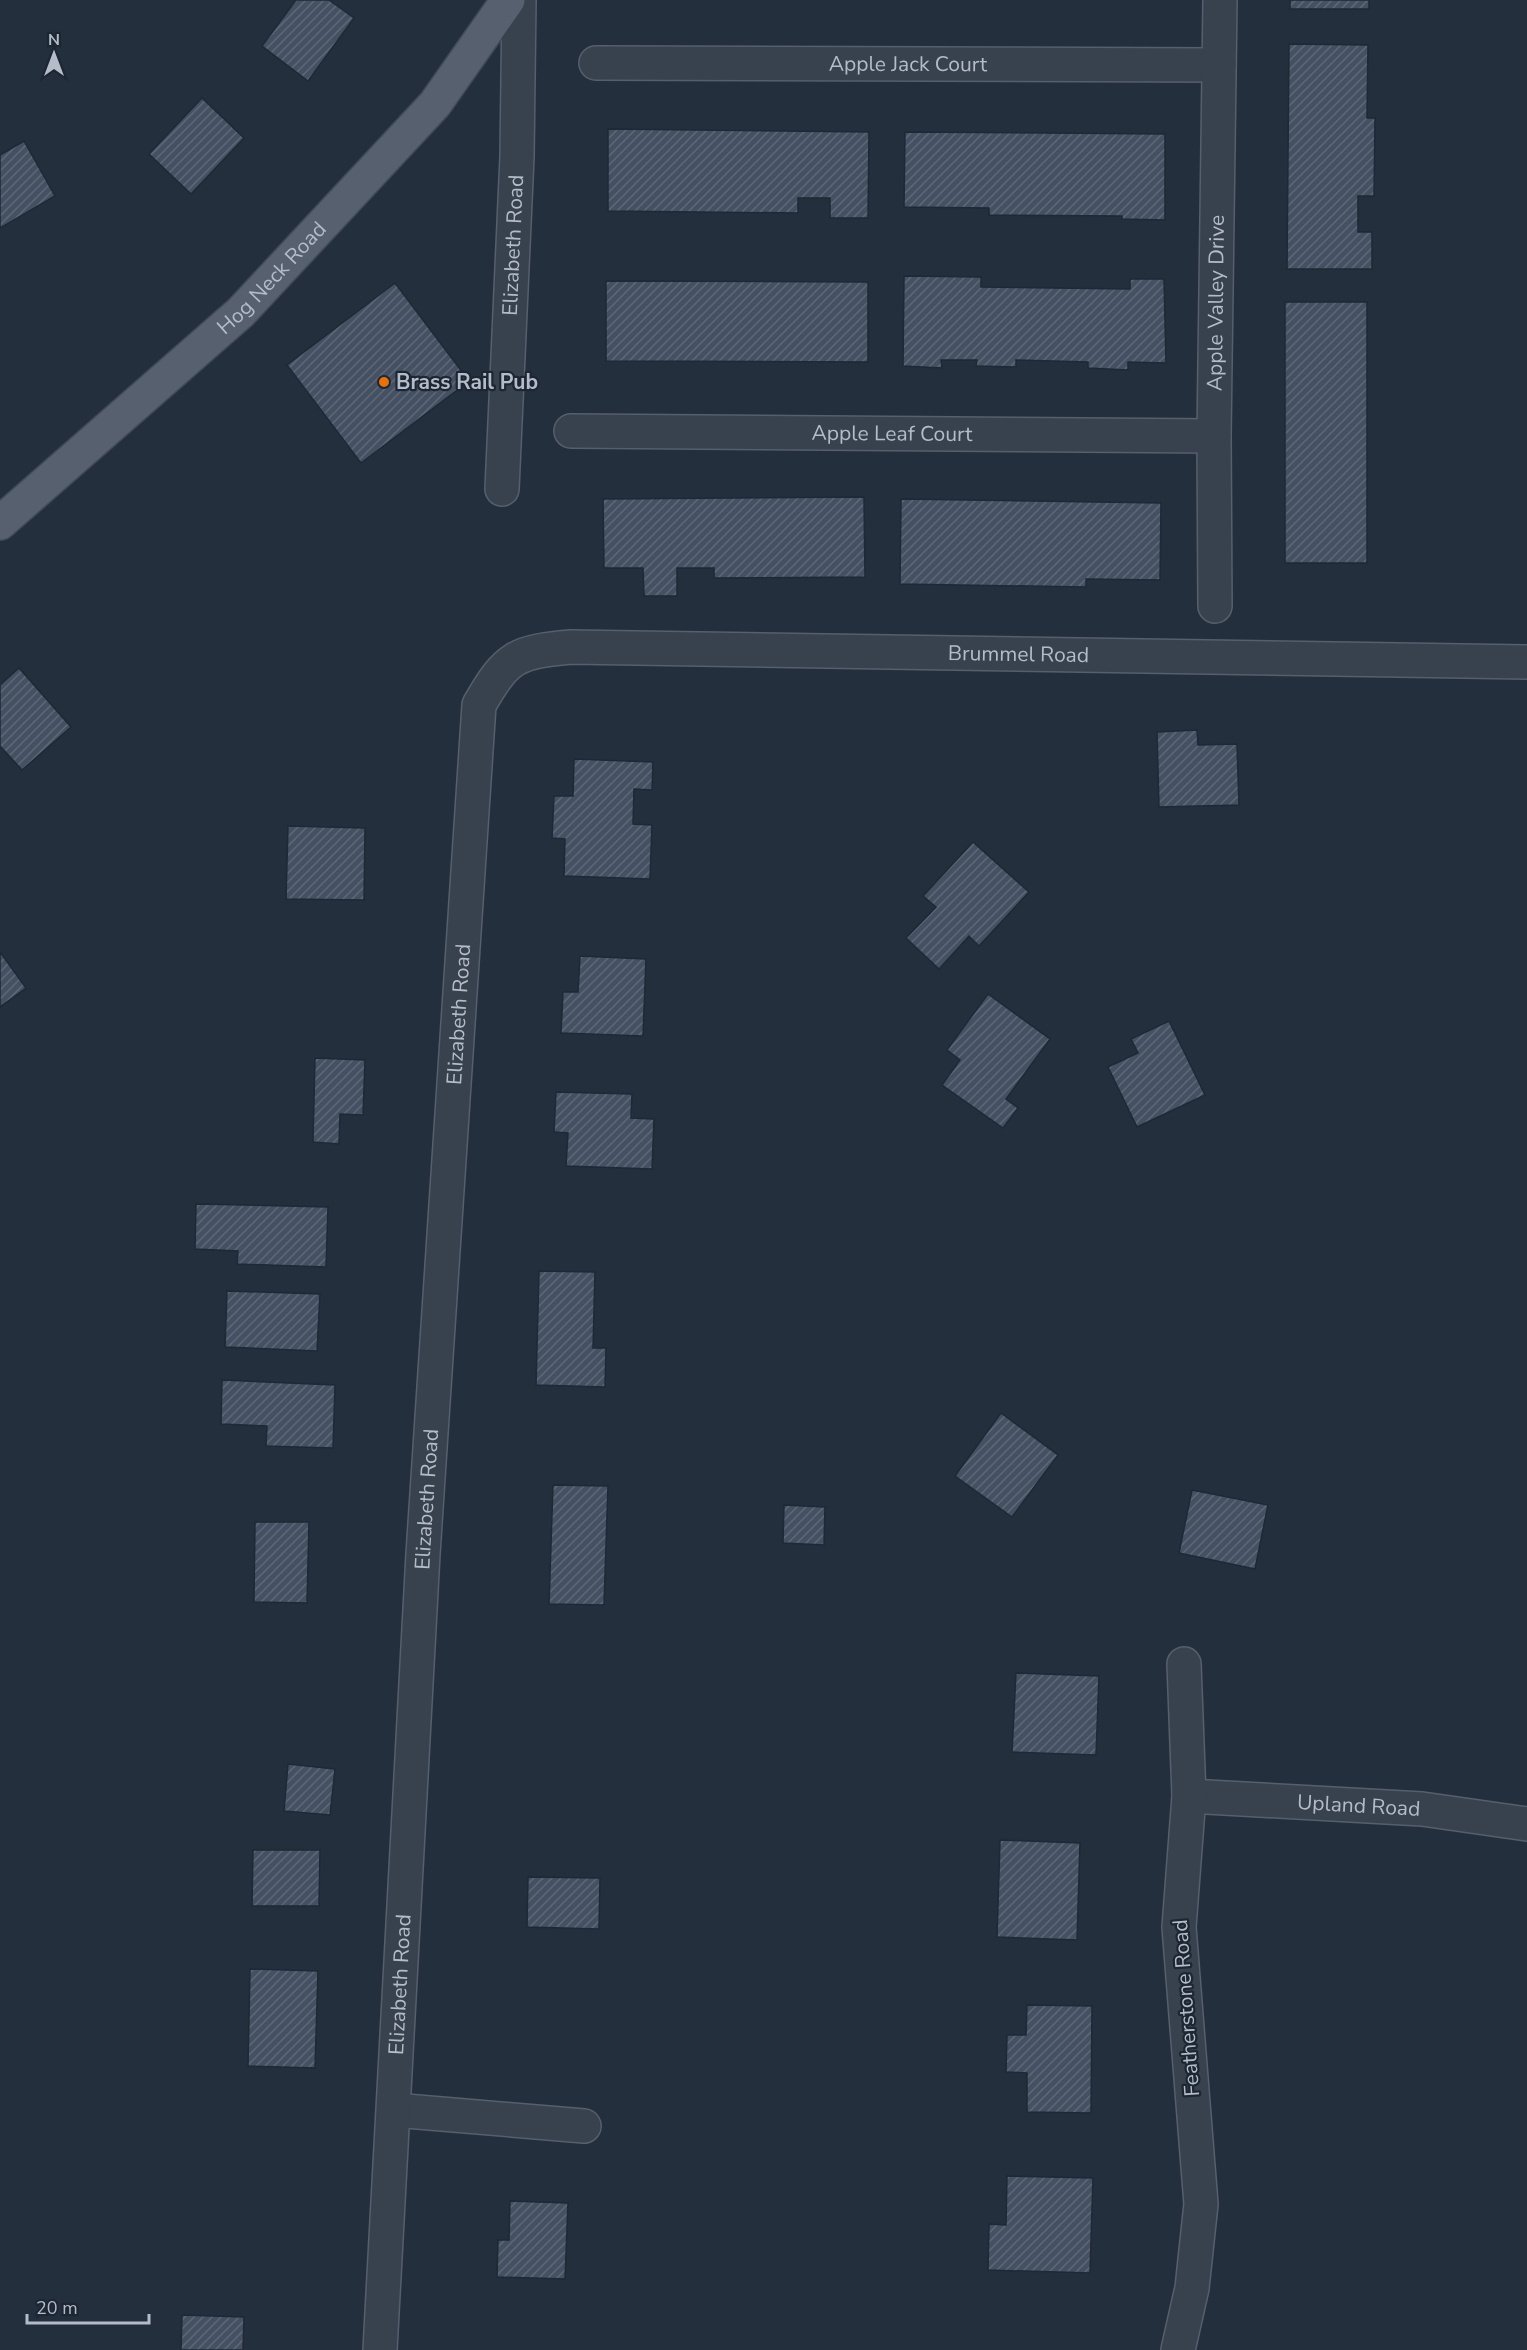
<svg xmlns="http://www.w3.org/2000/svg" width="1527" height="2350" font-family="'Nunito Sans',sans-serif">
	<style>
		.building { fill: url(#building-hatch); stroke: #1f2835; stroke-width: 1.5 }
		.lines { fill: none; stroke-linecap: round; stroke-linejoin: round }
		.minor-casing { stroke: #565f6c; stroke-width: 36 }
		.major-casing { stroke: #414a57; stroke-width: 36 }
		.minor { stroke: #38414e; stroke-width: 33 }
		.major { stroke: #56606e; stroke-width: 33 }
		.food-dot { fill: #e8710a; stroke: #1d2633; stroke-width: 2 }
		.labels { text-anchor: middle; stroke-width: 4.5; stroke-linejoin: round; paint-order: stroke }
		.street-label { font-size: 21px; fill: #b4bcc9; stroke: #1d2633 }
		.poi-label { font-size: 21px; font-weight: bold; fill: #b4bcc9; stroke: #1d2633; text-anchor: start }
	</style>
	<defs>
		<pattern id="building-hatch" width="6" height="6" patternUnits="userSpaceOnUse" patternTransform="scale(1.5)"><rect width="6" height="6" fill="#455162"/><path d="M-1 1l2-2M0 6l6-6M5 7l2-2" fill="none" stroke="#5d6877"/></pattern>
	</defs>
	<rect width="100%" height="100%" fill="#242f3e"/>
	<g class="building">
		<path d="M296 0H329L354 18 308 81 262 46Z"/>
		<rect x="1290" y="0" width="79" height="9"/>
		<path d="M1289 44 1368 45 1367 118H1375L1374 196H1358V232H1372V269H1287Z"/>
		<path d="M202 98 244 138 191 194 149 154Z"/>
		<path d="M608 129 869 132 868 218H830V198H798V213L608 211Z"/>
		<path d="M905 132 1165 134V220L1122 219V216L989 215V208L904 207Z"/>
		<path d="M24 141 55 196 0 228V155Z"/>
		<path d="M904 276 981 277V287L1130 289V279H1164L1166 363 1128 362V370L1088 368V362L1016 360V367L976 366 977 360H941L942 368 903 366Z"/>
		<path d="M606 281 868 282V362L606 361Z"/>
		<path d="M395 283 469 381 361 463 287 365Z"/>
		<rect x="1285" y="302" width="82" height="261"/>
		<path d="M864 497 865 577 714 578V568H677V596H644L643 568H604L603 499Z"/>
		<path d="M901 499 1161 503 1160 580 1086 579V587L900 584Z"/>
		<path d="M19 668 71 727 22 770 0 746V685Z"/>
		<path d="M1197 730 1198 745 1237 744 1239 805 1159 807 1157 732Z"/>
		<path d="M574 759 653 762 652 790 634 789 633 824 652 825 650 879 564 876 565 839 552 838 554 796H573Z"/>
		<path d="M288 826 365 828 364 900 286 899Z"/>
		<path d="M973 842 1029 892 979 946 969 936 939 969 906 938 936 907 923 896Z"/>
		<path d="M0 952 26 988 0 1007Z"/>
		<path d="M580 956 646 959 643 1036 561 1033 563 992H578Z"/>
		<path d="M988 994 1050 1039 1006 1099 1018 1108 1003 1128 942 1085 960 1060 947 1050Z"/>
		<path d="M1169 1021 1205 1095 1137 1127 1108 1067 1138 1053 1131 1039Z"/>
		<path d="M315 1058 365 1060 363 1115 340 1114 339 1144 313 1142Z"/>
		<path d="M556 1092 632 1094 631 1118 654 1119 652 1169 566 1166 568 1133 554 1132Z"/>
		<path d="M196 1204 328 1207 326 1267 237 1264 238 1251 195 1249Z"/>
		<path d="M539 1271 595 1272 593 1348H606L605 1387 536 1385Z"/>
		<path d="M227 1291 320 1294 317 1351 225 1347Z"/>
		<path d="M222 1380 335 1385 333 1448 266 1446 267 1426 221 1424Z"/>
		<path d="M1001 1413 1058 1455 1012 1517 955 1476Z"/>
		<path d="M553 1485 608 1486 604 1605 549 1604Z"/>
		<path d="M1192 1490 1268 1505 1255 1569 1179 1553Z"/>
		<path d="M784 1505 825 1507 824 1545 783 1543Z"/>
		<path d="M255 1522H309L307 1603 254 1602Z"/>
		<path d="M1016 1673 1099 1676 1096 1755 1012 1752Z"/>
		<path d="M288 1764 335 1769 330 1815 284 1811Z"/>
		<path d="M1000 1840 1080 1843 1077 1940 997 1937Z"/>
		<path d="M253 1850H320L319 1906H252Z"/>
		<path d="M528 1877 600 1878 599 1929 527 1927Z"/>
		<path d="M250 1969 318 1971 315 2068 248 2066Z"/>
		<path d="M1027 2005 1092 2006 1091 2113 1027 2112V2073L1006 2072 1007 2035H1026Z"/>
		<path d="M1007 2176 1093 2178 1090 2273 988 2270 989 2224 1006 2225Z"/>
		<path d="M510 2201 568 2203 565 2279 497 2277 498 2240H509Z"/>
		<path d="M182 2315 244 2317 243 2350H181Z"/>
	</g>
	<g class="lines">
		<defs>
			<g id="minor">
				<path id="s1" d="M596 63 1219 65"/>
				<path id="s2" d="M571 431 1214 436"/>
				<path id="s3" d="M502 489 517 157 519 0"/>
				<path id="s4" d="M1215 606 1214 436 1220 0"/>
				<path id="s5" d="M1189 1796 1422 1809 1527 1824"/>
				<path d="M394 2110 584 2126"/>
				<path id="s6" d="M380 2350 423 1554 479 705C507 656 516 652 571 647L1527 662"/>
				<path d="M1178 2350 1192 2288 1201 2204 1179 1927 1189 1796 1184 1664"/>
			</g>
			<g id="major">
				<path id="s7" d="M0 523 241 312 435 104 508 0"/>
			</g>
		</defs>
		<use href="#minor" class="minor-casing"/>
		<use href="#major" class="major-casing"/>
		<use href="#minor" class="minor"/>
		<use href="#major" class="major"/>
	</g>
	<circle class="food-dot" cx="384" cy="382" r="6"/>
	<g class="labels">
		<g class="street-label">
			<text dy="7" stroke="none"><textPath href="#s1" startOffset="312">Apple Jack Court</textPath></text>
			<text dy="7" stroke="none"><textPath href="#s3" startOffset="244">Elizabeth Road</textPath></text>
			<text dy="7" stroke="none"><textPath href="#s7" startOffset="366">Hog Neck Road</textPath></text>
			<text dy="7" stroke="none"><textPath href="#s4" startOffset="303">Apple Valley Drive</textPath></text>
			<text dy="7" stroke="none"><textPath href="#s2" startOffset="321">Apple Leaf Court</textPath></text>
			<text dy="7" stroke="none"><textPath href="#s6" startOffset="2212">Brummel Road</textPath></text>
			<text dy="7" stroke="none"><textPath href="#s6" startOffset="1338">Elizabeth Road</textPath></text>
			<text dy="7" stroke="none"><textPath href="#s6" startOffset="852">Elizabeth Road</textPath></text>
			<text dy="7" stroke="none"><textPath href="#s5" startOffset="170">Upland Road</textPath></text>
			<text dy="7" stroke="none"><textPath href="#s6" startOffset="366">Elizabeth Road</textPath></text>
			<text transform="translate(1186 2008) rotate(-94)" y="7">Featherstone Road</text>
		</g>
		<g class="poi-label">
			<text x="396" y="389">Brass Rail Pub</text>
		</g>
	</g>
	<g transform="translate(54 54)" stroke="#1d2633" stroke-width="4.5" paint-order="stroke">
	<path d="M0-4.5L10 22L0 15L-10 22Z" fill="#b4bcc9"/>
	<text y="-9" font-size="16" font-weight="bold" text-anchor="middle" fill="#b4bcc9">N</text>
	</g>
	<path d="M27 2314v9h122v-9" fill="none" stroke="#b4bcc9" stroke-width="3"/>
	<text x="36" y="2314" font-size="18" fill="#b4bcc9" stroke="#1d2633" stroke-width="4.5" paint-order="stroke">20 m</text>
</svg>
